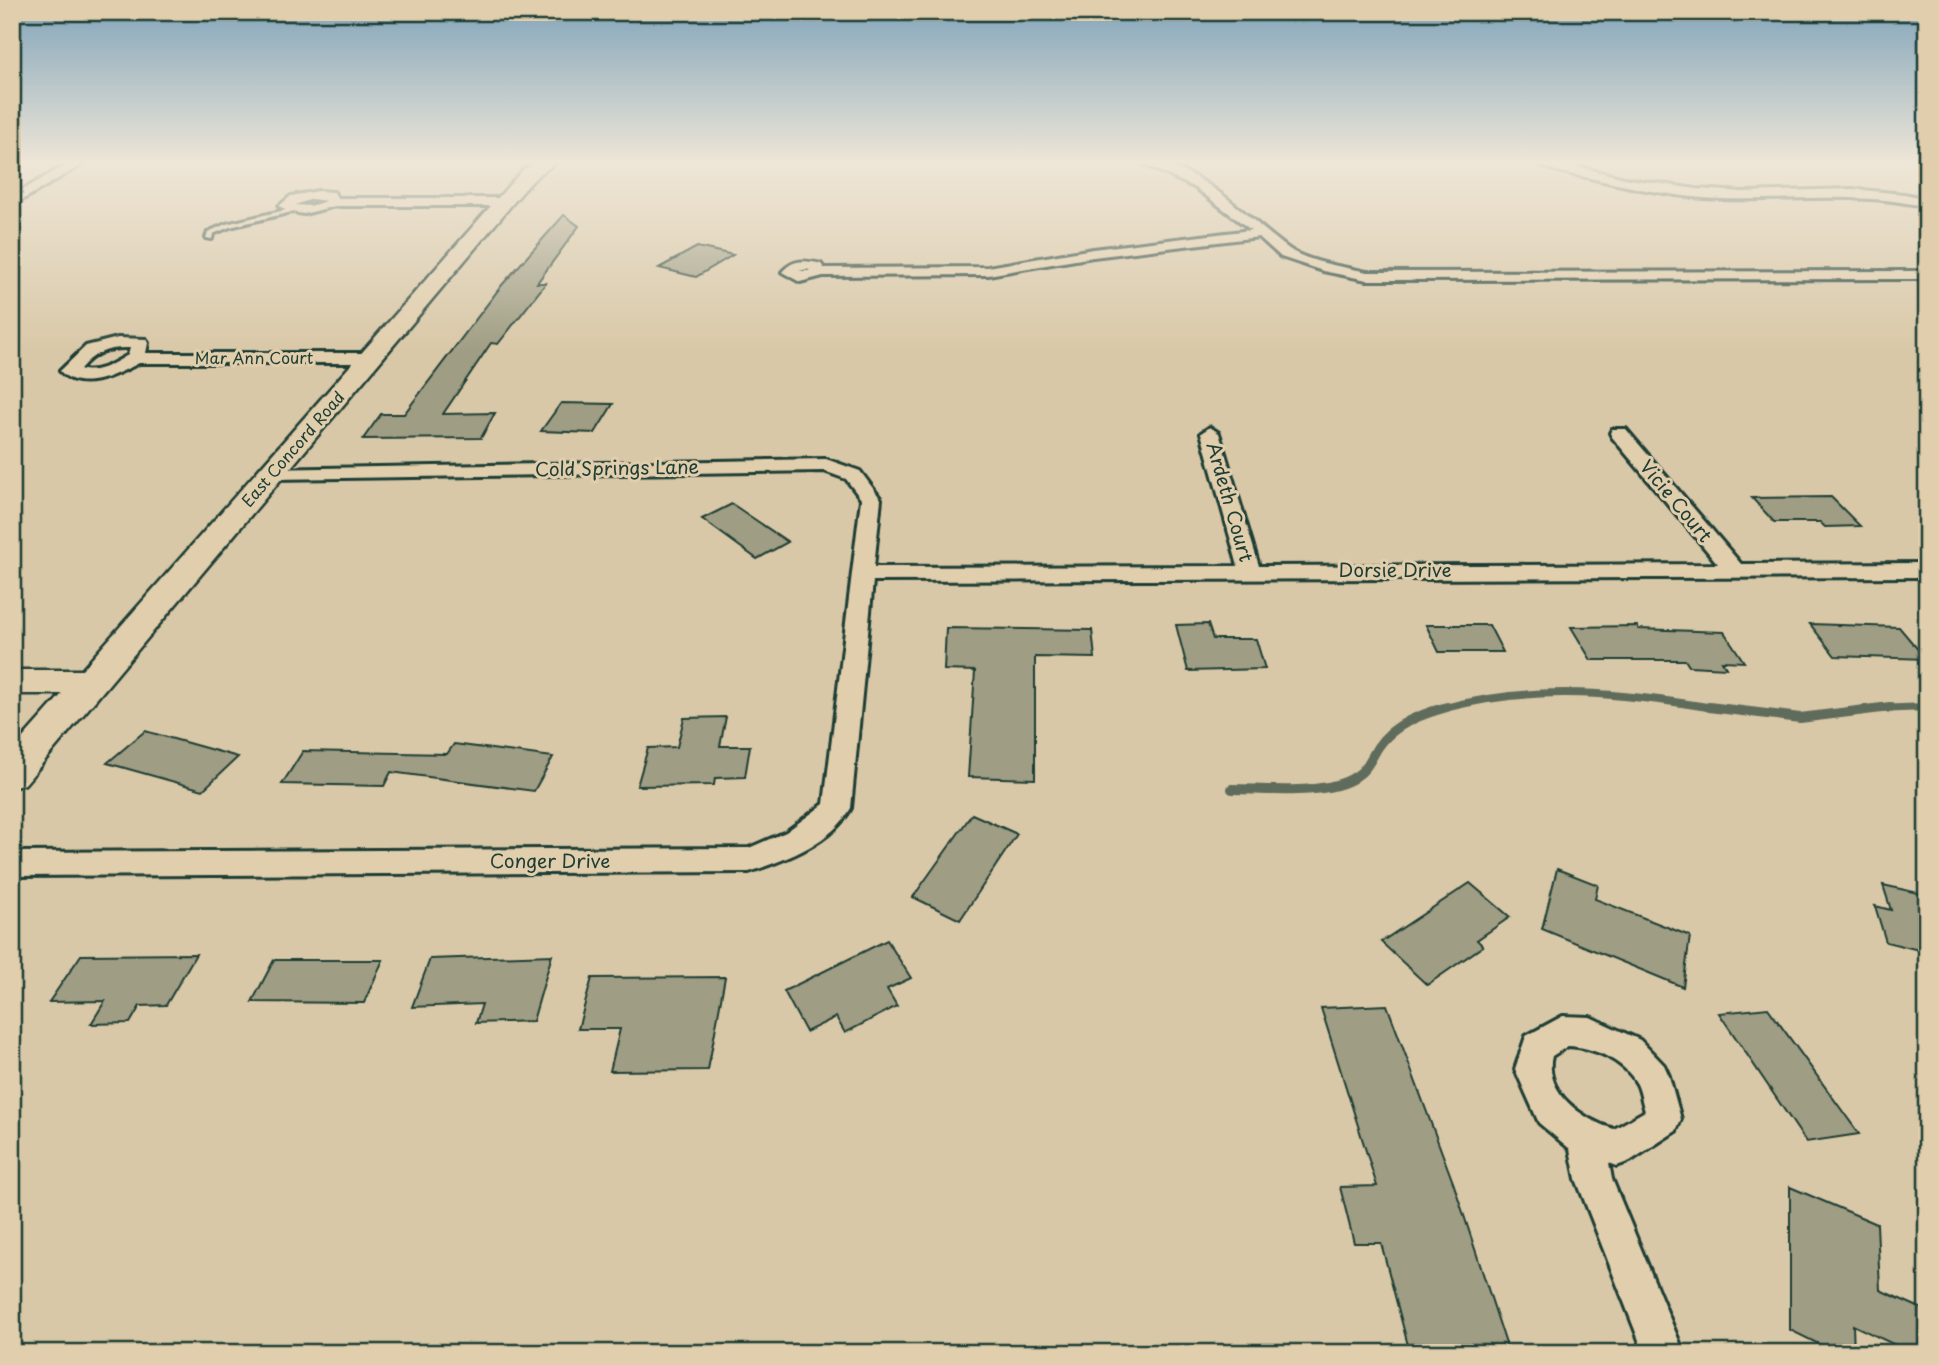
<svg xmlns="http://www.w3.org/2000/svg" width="1939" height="1365" font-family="'Playpen Sans',sans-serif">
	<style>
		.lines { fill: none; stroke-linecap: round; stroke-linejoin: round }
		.stream-far1 { stroke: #5e6c5b; stroke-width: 8 }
		.stream { stroke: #5e6c5b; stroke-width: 10 }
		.building { fill: #9f9d83; stroke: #1f3d34; stroke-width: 2 }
		.lane-casing { stroke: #1f3d34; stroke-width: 6 }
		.street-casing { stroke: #1f3d34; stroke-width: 6 }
		.secondary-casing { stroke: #1f3d34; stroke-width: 5 }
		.lane { fill: #e1ceac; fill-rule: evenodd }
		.street { fill: #e1ceac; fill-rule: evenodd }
		.secondary { fill: #e1ceac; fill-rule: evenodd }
		.labels { text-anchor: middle; stroke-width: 6; stroke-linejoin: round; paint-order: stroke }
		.far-street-label { font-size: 16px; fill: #1f3d34; stroke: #e1ceac }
		.street-label { font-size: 19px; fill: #1f3d34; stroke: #e1ceac }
	</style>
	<rect width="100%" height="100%" fill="#d9c8a7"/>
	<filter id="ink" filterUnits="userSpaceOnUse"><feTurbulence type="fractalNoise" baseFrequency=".0143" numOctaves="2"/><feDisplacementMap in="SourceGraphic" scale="14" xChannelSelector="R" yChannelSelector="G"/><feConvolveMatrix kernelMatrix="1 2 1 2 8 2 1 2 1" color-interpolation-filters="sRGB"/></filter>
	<g filter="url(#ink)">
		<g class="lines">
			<g class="stream-far1">
				<path d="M1441 709C1535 683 1625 693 1719 709"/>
				<path d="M1876 709 1927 707"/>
			</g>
			<g class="stream">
				<path d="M1709 707 1800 718 1890 707"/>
				<path d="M1232 789C1265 789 1327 796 1355 777 1367 770 1371 758 1378 747 1393 724 1422 714 1447 707"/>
			</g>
		</g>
		<g class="building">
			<path d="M564 215 579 226 537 283H546L498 344 491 343 443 414 495 413 481 438 363 439 381 414H404L502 285Z"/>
			<path d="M697 247 733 255 696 277 659 268Z"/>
			<path d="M561 403 613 404 595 433 541 431Z"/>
			<path d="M1831 497 1860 526 1825 527 1820 522H1774L1752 498Z"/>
			<path d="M732 504 788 542 757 559 702 519Z"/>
			<path d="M1208 624 1213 639H1256L1265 669 1188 671 1176 625Z"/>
			<path d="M1810 624 1899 627 1926 659 1835 656Z"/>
			<path d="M1426 625H1489L1503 652H1439Z"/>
			<path d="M1637 626 1639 629 1724 632 1744 662 1722 661 1726 668 1689 666 1685 660H1591L1571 627Z"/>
			<path d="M946 628 1092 630 1095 658 1035 657V779L968 777 975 671 944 670Z"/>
			<path d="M726 717 720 746H750L745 777 715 778 714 785 637 786 648 748 677 747 684 718Z"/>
			<path d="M145 731 238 757 203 790 107 763Z"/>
			<path d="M454 744 553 757 534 791 391 772 384 786 282 784 303 751 447 754Z"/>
			<path d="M972 814 1017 834 960 920 913 897Z"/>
			<path d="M1557 869 1598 885 1595 899 1690 936 1683 987 1542 929Z"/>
			<path d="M1470 883 1510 917 1477 940 1483 946 1427 985 1381 942Z"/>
			<path d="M1883 885 1927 895V952L1886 942 1875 906 1891 910Z"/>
			<path d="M887 940 911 978 887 989 897 1006 845 1033 836 1017 806 1032 784 991Z"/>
			<path d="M196 954 166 1005 140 1006 130 1023 91 1024 105 1001 49 1002 81 955Z"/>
			<path d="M552 955 533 1021 476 1023 482 1004 412 1007 430 959Z"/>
			<path d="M274 960H383L364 1003 252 1002Z"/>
			<path d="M725 977 708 1070 610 1071 620 1029H578L592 978Z"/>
			<path d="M1387 1005 1454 1185 1509 1353H1410L1381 1243H1354L1340 1187 1377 1186 1321 1008Z"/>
			<path d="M1768 1008 1859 1134 1806 1142 1719 1013Z"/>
			<path d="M1790 1187 1877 1224 1880 1290 1927 1311V1353H1912L1853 1325 1854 1353H1837L1790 1330Z"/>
		</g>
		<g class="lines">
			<defs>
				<path id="lane" d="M294 208 297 210 296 211 230 227 213 234 212 239 206 238 208 232 226 224Z"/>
				<g id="street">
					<path d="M73 161H88L12 206V196Z"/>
					<path d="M1137 161C1200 161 1242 215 1289 249 1307 262 1345 267 1367 272L1927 271V279L1367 280 1323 271 1281 257 1259 237 1093 257 988 275 823 276 800 282 782 272C793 259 805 260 821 264L824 268 988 267 1093 249 1251 230 1196 188ZM807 269 810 271H799Z"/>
					<path d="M1534 161H1554L1629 179 1696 189 1743 192 1852 189 1904 194 1927 199V207C1859 191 1791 201 1723 199 1678 198 1634 188 1590 178 1573 174 1547 171 1534 161Z"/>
					<path d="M318 191 334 192 337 198H504L511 202 504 206H335L304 214 287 211 279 206 291 196ZM312 199 326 201 310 206 295 205Z"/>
					<path d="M118 338 146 339 148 343 146 353H372L380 358 372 363H139C117 374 81 394 60 371L86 346ZM130 348 128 355C114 363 96 375 80 369 94 352 109 347 130 348Z"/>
					<path d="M1210 427 1219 433 1259 566 1718 564 1612 437 1610 433 1612 429H1626L1741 564 1927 563V577L873 581 851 808C832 843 785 860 749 872L12 876V852L749 848 786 832 824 804 861 499 846 479 824 471 273 479 266 477 263 473 266 469 826 459 860 471 881 499 874 567 1238 566 1201 433Z"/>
					<path d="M1563 1016 1590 1017 1640 1040 1664 1065 1669 1076 1681 1119 1676 1131 1630 1161 1617 1166 1609 1163 1612 1179 1684 1353H1644L1576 1179 1570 1149 1539 1123 1515 1069 1526 1036ZM1568 1046C1593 1047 1624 1060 1637 1084 1641 1092 1642 1103 1645 1111L1614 1129C1584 1121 1543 1092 1552 1056Z"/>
				</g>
				<path id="secondary" d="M538 161H558L536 177 524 190 25 784 12 788V750L62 694H12V670H82L512 182 524 169Z"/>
			</defs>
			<use href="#lane" class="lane-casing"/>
			<use href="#street" class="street-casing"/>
			<use href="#secondary" class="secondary-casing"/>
			<use href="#lane" class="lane"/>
			<use href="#street" class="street"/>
			<use href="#secondary" class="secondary"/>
		</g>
	</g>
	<linearGradient id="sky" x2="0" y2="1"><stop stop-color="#81a4ba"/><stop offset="0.46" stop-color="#eee6d7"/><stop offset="1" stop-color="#eee6d7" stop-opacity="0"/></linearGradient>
	<rect width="1939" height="352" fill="url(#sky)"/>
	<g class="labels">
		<g class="far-street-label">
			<text x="254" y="364">Mar Ann Court</text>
			<text transform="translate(293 449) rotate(-49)" y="6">East Concord Road</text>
		</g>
		<g class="street-label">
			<text transform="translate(617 468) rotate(-1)" y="7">Cold Springs Lane</text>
			<text transform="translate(1676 501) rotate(50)" y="7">Vicie Court</text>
			<text transform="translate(1230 502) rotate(74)" y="7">Ardeth Court</text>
			<text x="1395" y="577">Dorsie Drive</text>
			<text x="550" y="868">Conger Drive</text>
		</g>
	</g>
	<rect width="1939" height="1365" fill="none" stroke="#e1ceac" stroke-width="42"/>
	<rect x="21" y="21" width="1897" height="1323" fill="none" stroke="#1f3d34" stroke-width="2.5" filter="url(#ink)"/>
</svg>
